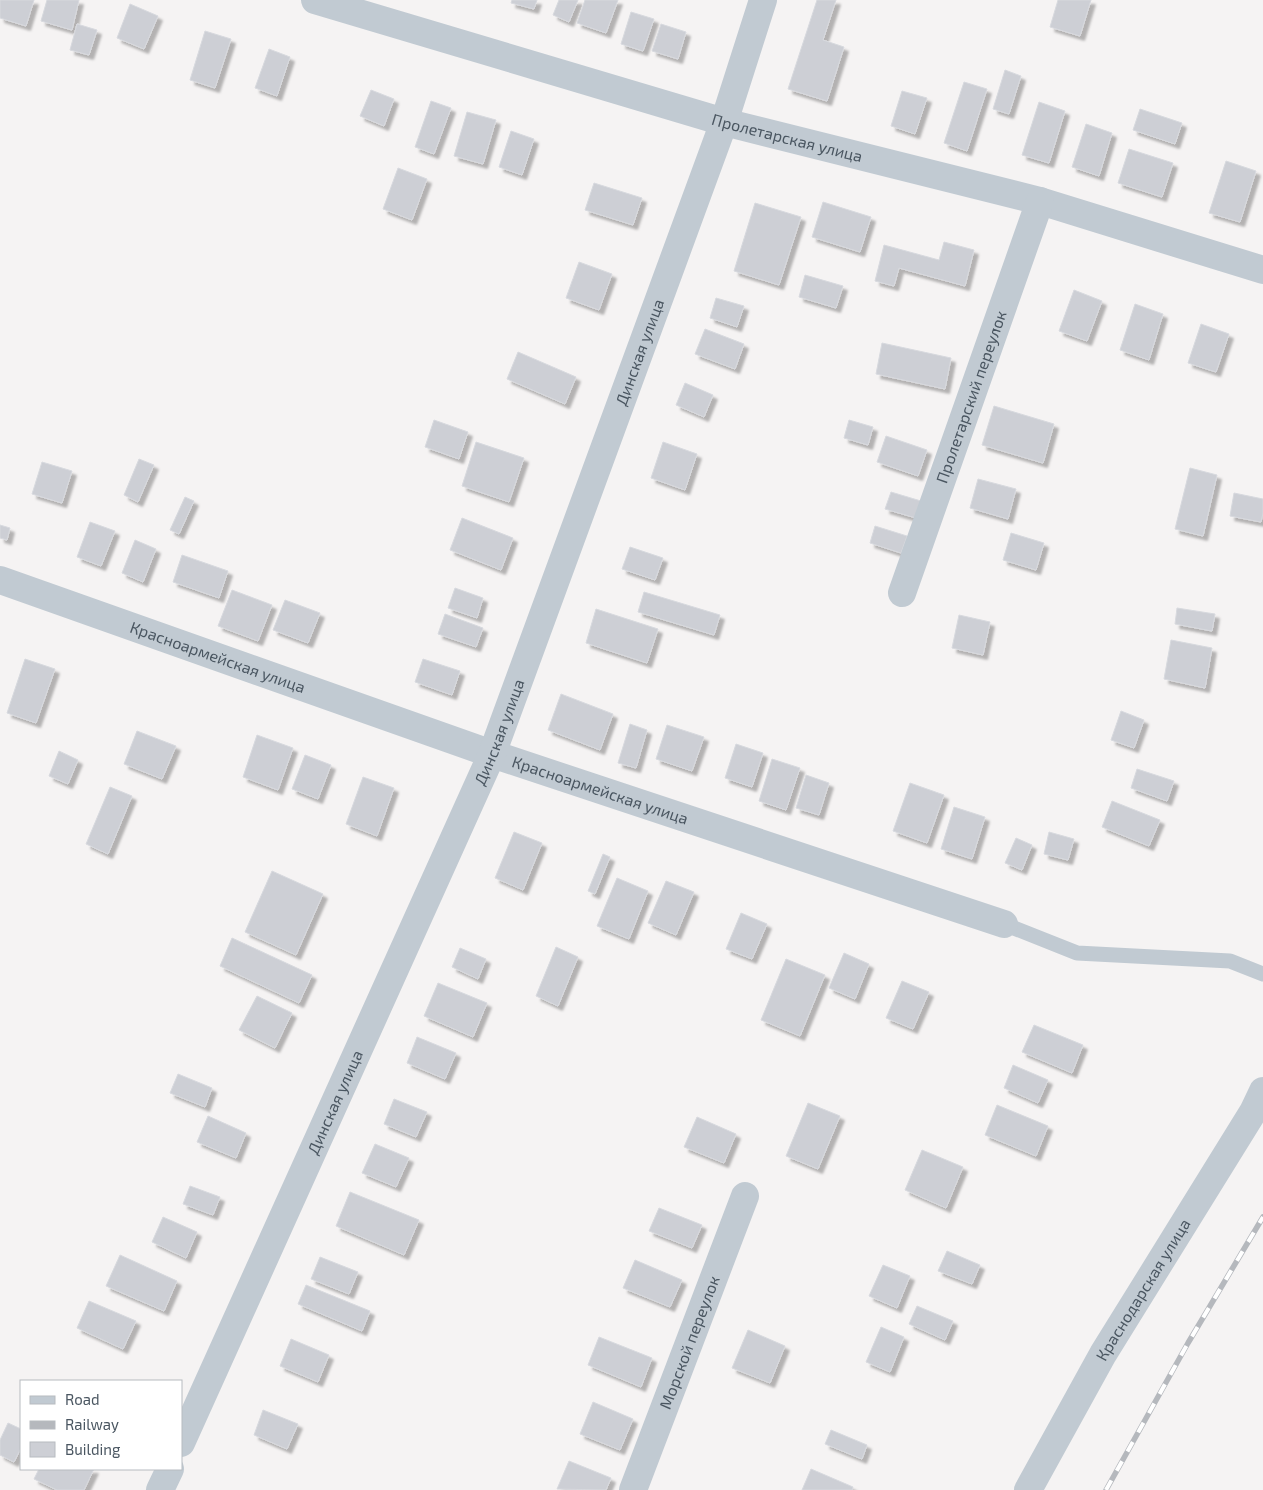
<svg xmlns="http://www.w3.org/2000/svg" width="1263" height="1490" font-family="'Exo 2',sans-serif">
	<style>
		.building { fill: #cdcfd5; stroke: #d7d9de; filter: url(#shadow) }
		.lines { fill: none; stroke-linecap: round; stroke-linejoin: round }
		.lane { stroke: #c1cad2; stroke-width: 15 }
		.street { stroke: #c1cad2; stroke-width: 28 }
		.rail-casing { stroke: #b5b8bd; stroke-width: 5.5 }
		.rail { stroke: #fff; stroke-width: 4; stroke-dasharray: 11; stroke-linecap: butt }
		.labels { text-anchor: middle; stroke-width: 5; stroke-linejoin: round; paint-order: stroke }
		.street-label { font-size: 16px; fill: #4a5661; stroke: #fff }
	</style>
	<defs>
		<filter id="shadow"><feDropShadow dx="4.5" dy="4.5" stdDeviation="1" flood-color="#0004"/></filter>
	</defs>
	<rect width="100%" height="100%" fill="#f5f3f3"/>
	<g class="building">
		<path d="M0 0H34L26 26 0 18Z"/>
		<path d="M47 0H79L72 30 41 21Z"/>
		<path d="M512 0H537L534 9 511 3Z"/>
		<path d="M559 0H578L569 22 553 15Z"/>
		<path d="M585 0H618L606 33 577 23Z"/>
		<path d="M817 0H836L823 40 844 47 827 101 788 89Z"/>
		<path d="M1058 0H1091L1080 36 1050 27Z"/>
		<path d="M130 4 158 16 144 49 117 38Z"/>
		<path d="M631 12 654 19 643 51 621 44Z"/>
		<path d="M77 24 97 30 89 55 70 50Z"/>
		<path d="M661 24 686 32 678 59 652 51Z"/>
		<path d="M205 31 231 39 215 88 190 80Z"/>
		<path d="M269 49 290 57 277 96 255 88Z"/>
		<path d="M1005 70 1021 76 1009 114 993 109Z"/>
		<path d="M964 82 987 89 967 151 944 143Z"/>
		<path d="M371 90 394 99 384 126 360 116Z"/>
		<path d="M902 91 927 98 915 134 891 126Z"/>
		<path d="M431 101 451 108 434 154 415 147Z"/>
		<path d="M1039 102 1065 111 1049 163 1022 155Z"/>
		<path d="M1140 109 1182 123 1175 144 1133 130Z"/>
		<path d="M467 112 496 120 483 164 454 156Z"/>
		<path d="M1086 124 1112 133 1099 176 1072 167Z"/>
		<path d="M511 131 534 139 522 175 499 167Z"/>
		<path d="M1129 149 1173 163 1162 197 1118 183Z"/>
		<path d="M1226 161 1256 171 1240 222 1209 213Z"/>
		<path d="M398 168 427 179 412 220 383 209Z"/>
		<path d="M594 183 642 198 633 225 585 210Z"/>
		<path d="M823 202 871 217 860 252 812 237Z"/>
		<path d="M755 203 801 217 779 285 734 271Z"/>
		<path d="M944 242 974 250 965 286 899 268 894 286 875 281 884 245 939 260Z"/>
		<path d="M579 262 612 274 599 310 566 298Z"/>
		<path d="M805 275 843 286 836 308 799 297Z"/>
		<path d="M1074 290 1102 301 1087 341 1059 331Z"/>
		<path d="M716 298 744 306 737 327 710 318Z"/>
		<path d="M1135 304 1163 314 1149 360 1120 350Z"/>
		<path d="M1201 324 1229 334 1216 372 1188 363Z"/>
		<path d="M705 329 744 344 735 369 695 354Z"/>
		<path d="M882 343 951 358 945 389 876 374Z"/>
		<path d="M518 352 576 377 565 404 507 379Z"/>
		<path d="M685 383 713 395 704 417 676 405Z"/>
		<path d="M994 406 1054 424 1043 463 982 445Z"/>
		<path d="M434 420 468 432 459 459 425 447Z"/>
		<path d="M849 420 873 427 868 445 844 438Z"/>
		<path d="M886 436 927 450 918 476 877 462Z"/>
		<path d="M476 442 524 458 509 502 462 486Z"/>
		<path d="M663 442 697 454 685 490 651 478Z"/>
		<path d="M139 459 154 465 138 502 124 495Z"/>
		<path d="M42 462 72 471 62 503 32 494Z"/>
		<path d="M1190 468 1217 475 1203 536 1175 529Z"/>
		<path d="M978 479 1016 489 1008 519 970 508Z"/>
		<path d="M891 492 921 501 916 518 885 509Z"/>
		<path d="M1234 493 1263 499V513L1261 522 1230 516Z"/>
		<path d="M185 497 194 501 179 534 170 530Z"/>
		<path d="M462 518 513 538 501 570 450 550Z"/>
		<path d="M90 522 115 531 101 566 77 557Z"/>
		<path d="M0 525 10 528 7 540 0 538Z"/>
		<path d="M875 526 907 536 901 553 870 543Z"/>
		<path d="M1011 533 1044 543 1036 570 1003 560Z"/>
		<path d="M135 540 156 549 143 582 122 573Z"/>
		<path d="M630 547 663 558 655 580 622 569Z"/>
		<path d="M182 555 228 571 219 598 173 582Z"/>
		<path d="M455 588 483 598 477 618 448 608Z"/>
		<path d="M232 590 272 605 258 641 218 626Z"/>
		<path d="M644 592 720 615 714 635 638 612Z"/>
		<path d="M285 600 320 613 308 643 273 630Z"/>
		<path d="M1177 608 1215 614 1212 631 1175 624Z"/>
		<path d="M596 609 658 629 647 663 586 643Z"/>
		<path d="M445 614 483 628 476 647 438 634Z"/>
		<path d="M959 615 990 622 983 655 952 648Z"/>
		<path d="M1171 640 1212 648 1205 688 1164 679Z"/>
		<path d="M25 659 55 669 36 723 7 713Z"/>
		<path d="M423 659 460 671 452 695 415 682Z"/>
		<path d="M561 694 613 714 600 750 548 730Z"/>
		<path d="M1121 711 1144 720 1134 748 1111 740Z"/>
		<path d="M630 724 647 730 636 768 618 763Z"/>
		<path d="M667 725 704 737 692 771 656 759Z"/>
		<path d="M137 731 176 746 162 779 124 764Z"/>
		<path d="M257 735 293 748 278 790 243 777Z"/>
		<path d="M736 744 763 753 752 787 725 778Z"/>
		<path d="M59 751 78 760 68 784 49 776Z"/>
		<path d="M305 755 331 765 318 799 292 789Z"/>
		<path d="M772 759 800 768 786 810 759 801Z"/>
		<path d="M1137 769 1174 781 1167 801 1131 788Z"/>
		<path d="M806 775 829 783 819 815 796 808Z"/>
		<path d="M363 777 394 788 377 836 346 824Z"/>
		<path d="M910 783 944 795 927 843 893 831Z"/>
		<path d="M110 787 132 796 108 854 86 844Z"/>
		<path d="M1112 801 1160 820 1149 846 1102 827Z"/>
		<path d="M954 807 985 817 972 859 941 849Z"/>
		<path d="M514 832 542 843 523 890 495 878Z"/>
		<path d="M1049 832 1074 839 1068 860 1044 854Z"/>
		<path d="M1016 838 1032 845 1022 870 1005 863Z"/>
		<path d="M603 854 610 857 595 894 588 891Z"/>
		<path d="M272 871 323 894 296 955 245 932Z"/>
		<path d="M617 878 648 891 629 939 597 926Z"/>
		<path d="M666 881 694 892 676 935 648 923Z"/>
		<path d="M741 913 767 924 752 959 726 949Z"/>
		<path d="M232 938 312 975 299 1003 220 966Z"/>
		<path d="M556 947 578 957 558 1006 536 996Z"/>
		<path d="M460 948 486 959 478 979 452 967Z"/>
		<path d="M844 953 869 964 855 999 829 988Z"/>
		<path d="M786 959 825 975 800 1036 761 1020Z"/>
		<path d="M902 981 929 992 913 1029 886 1018Z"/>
		<path d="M438 983 487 1003 473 1037 424 1016Z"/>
		<path d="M257 996 292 1013 275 1048 239 1030Z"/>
		<path d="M1034 1025 1083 1045 1072 1073 1022 1052Z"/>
		<path d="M417 1037 456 1053 445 1079 407 1063Z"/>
		<path d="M1013 1065 1048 1080 1038 1103 1004 1088Z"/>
		<path d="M178 1074 212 1088 205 1107 170 1093Z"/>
		<path d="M394 1099 427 1112 416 1137 384 1124Z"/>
		<path d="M808 1103 840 1116 818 1169 786 1156Z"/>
		<path d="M997 1105 1048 1126 1036 1156 985 1135Z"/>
		<path d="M208 1116 246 1133 236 1158 197 1142Z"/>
		<path d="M697 1117 736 1134 724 1163 684 1147Z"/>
		<path d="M375 1144 409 1158 396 1187 362 1173Z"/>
		<path d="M922 1150 963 1167 946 1208 905 1190Z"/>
		<path d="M190 1186 220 1197 213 1215 183 1204Z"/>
		<path d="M350 1192 419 1220 404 1255 336 1226Z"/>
		<path d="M659 1208 702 1225 692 1248 649 1231Z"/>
		<path d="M163 1217 197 1232 186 1258 152 1242Z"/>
		<path d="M947 1251 980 1265 972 1284 938 1271Z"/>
		<path d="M120 1255 177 1281 164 1311 106 1286Z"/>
		<path d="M320 1257 358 1272 349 1294 311 1279Z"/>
		<path d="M635 1260 682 1280 670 1307 623 1288Z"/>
		<path d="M883 1265 910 1276 897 1308 869 1296Z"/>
		<path d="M306 1285 370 1311 362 1331 298 1304Z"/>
		<path d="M89 1301 136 1321 123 1349 77 1328Z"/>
		<path d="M917 1306 953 1321 945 1340 909 1324Z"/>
		<path d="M881 1327 904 1337 890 1372 866 1362Z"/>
		<path d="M748 1330 785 1346 770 1383 732 1368Z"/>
		<path d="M599 1337 652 1358 641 1387 588 1365Z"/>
		<path d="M291 1339 329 1355 318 1382 280 1366Z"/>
		<path d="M593 1402 633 1419 620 1450 580 1434Z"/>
		<path d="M263 1410 298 1424 287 1449 254 1435Z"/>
		<path d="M8 1423 21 1429V1448L14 1462 0 1455V1440Z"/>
		<path d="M831 1430 867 1445 862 1459 825 1444Z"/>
		<path d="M569 1461 611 1478 606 1490 557 1489Z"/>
		<path d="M39 1469H94L84 1490H57L34 1479Z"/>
		<path d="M811 1469 853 1487 852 1490H802Z"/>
	</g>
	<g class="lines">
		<path class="lane" d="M1004 924 1077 953 1230 961 1263 974"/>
		<g class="street">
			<path id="s1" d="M315 0 724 122 1040 201 1263 270"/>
			<path id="s2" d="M0 580 492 754 1004 924"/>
			<path id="s3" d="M902 593 1040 201"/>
			<path id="s4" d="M181 1443 492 754 724 122 763 0"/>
			<path d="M160 1490 170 1469"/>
			<path id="s5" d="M633 1490 745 1196"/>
			<path id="s6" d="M1028 1490 1103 1354 1253 1112 1263 1091"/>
		</g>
		<defs>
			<path id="rail" d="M1106 1490 1188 1343 1263 1217"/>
		</defs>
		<use href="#rail" class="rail-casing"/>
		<use href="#rail" class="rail"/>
	</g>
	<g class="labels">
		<g class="street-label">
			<text dy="6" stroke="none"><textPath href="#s1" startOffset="492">Пролетарская улица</textPath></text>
			<text dy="6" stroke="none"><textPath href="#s4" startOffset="1184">Динская улица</textPath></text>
			<text dy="6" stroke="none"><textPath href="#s3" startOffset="208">Пролетарский переулок</textPath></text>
			<text dy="6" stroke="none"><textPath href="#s2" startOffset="231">Красноармейская улица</textPath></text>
			<text dy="6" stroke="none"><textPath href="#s4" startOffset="779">Динская улица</textPath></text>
			<text dy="6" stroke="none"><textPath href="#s2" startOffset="636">Красноармейская улица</textPath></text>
			<text dy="6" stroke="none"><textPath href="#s4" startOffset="374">Динская улица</textPath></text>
			<text dy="6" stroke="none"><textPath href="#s6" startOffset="231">Краснодарская улица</textPath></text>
			<text dy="6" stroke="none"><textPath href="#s5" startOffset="158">Морской переулок</textPath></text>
		</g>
	</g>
	<rect x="20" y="1380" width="162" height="90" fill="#ffffff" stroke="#b7bbc0"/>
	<rect x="30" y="1396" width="25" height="8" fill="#c1cad2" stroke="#b7bbc0"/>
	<text x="65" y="1405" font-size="15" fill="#4a5661">Road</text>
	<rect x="30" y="1421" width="25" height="8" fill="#b5b8bd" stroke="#b7bbc0"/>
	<text x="65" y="1430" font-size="15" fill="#4a5661">Railway</text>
	<rect x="30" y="1442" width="25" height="15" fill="#cdcfd5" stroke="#b7bbc0"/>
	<text x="65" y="1455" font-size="15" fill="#4a5661">Building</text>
</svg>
